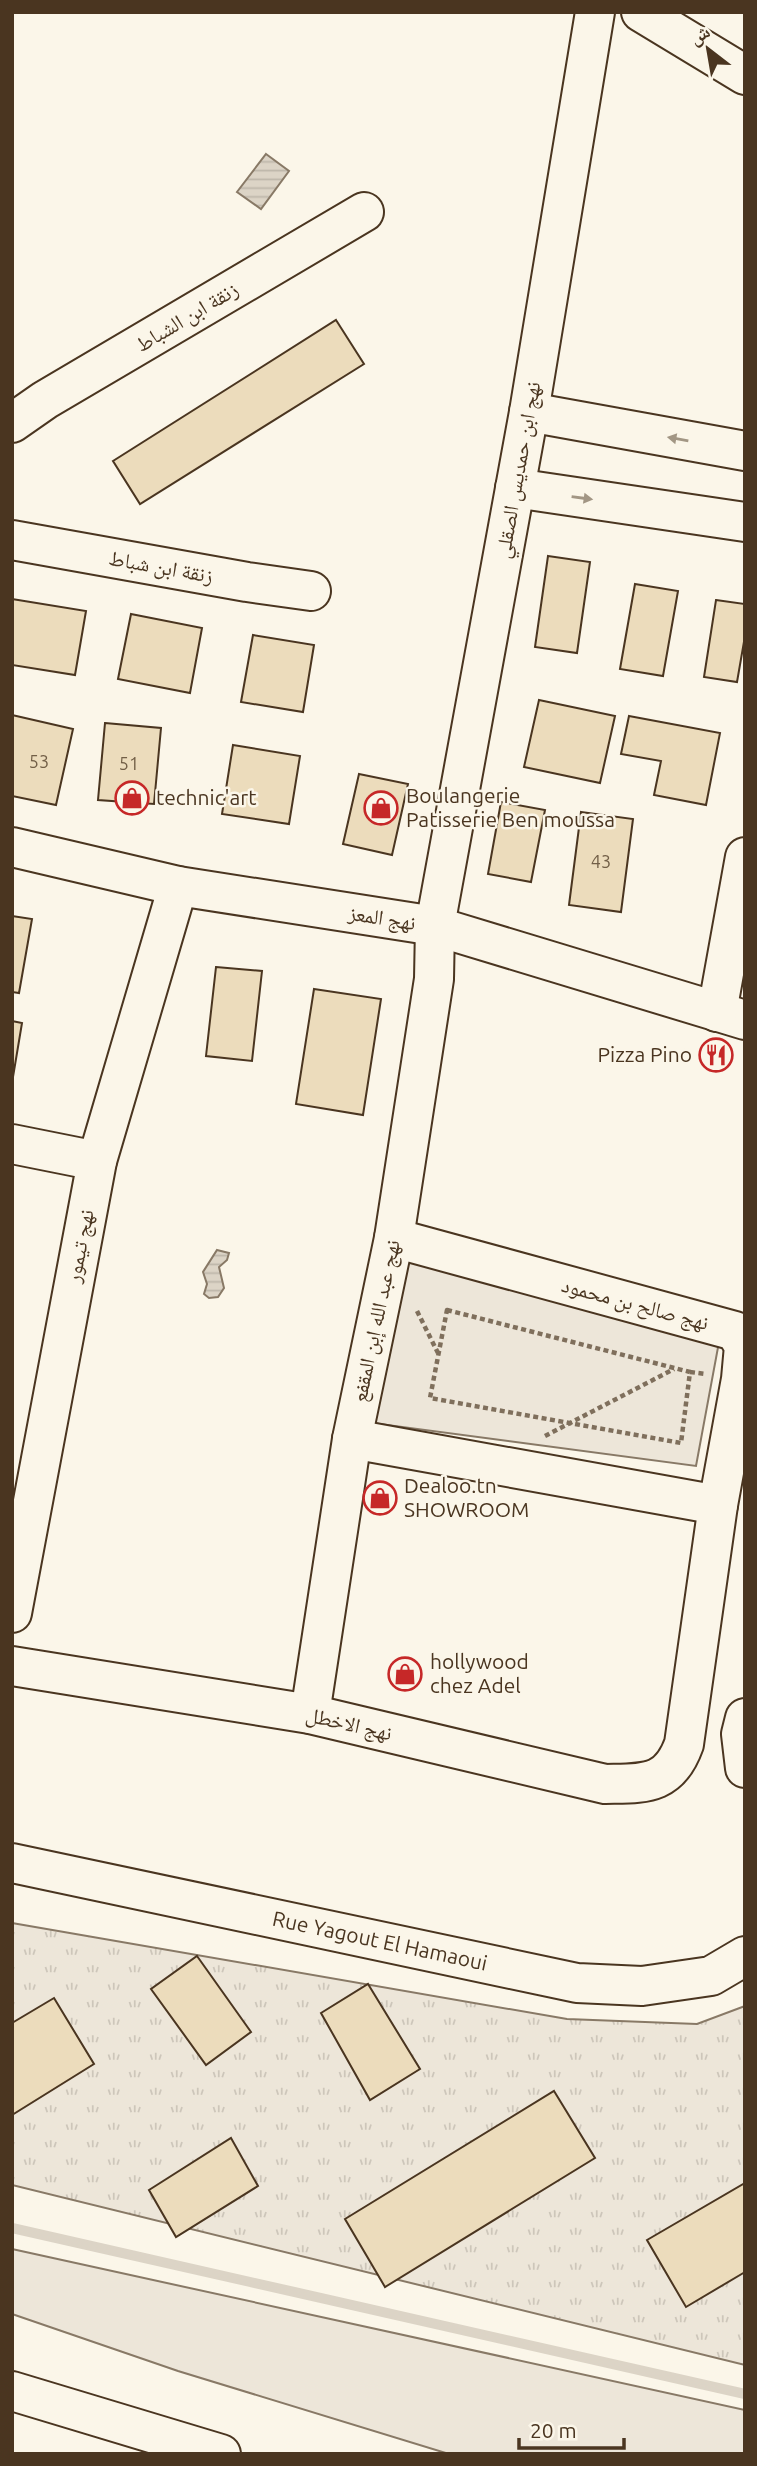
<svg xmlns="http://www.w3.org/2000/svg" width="757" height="2466" font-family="Ubuntu,'Noto Naskh Arabic',sans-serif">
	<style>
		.grass { fill: #ede6d9; stroke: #887966; stroke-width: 2 }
		.park { fill: url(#park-tufts); stroke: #887966; stroke-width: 2 }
		.water { fill: url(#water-rules); stroke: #887966; stroke-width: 2 }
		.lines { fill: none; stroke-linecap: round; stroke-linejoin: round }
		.stream { stroke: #dcd4c6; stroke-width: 10 }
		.building { fill: #ecdcbc; stroke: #4a3520; stroke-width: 2 }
		.minor-casing { stroke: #4a3520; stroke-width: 42 }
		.highway-casing { stroke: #4a3520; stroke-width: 42 }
		.path { stroke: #7f6f5c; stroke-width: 4.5; stroke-dasharray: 5 3.5; stroke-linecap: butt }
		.minor { stroke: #fbf6e9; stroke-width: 38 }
		.highway { stroke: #fbf6e9; stroke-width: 38 }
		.oneway { fill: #a29684 }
		.labels { text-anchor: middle; stroke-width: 5; stroke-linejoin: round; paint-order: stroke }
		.number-label { font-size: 18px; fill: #725f47 }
		.street-label { font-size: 21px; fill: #4a3520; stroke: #fbf6e9 }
		.poi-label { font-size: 21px; fill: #4a3520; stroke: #fbf6e9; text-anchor: start }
	</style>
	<defs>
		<pattern id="park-tufts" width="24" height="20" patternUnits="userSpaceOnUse" patternTransform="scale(1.75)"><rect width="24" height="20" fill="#ede6d9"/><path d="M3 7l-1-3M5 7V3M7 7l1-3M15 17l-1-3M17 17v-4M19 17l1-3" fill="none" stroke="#cdc6ba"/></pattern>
		<pattern id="water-rules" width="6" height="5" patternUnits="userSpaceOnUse" patternTransform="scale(1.75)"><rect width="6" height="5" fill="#dcd4c6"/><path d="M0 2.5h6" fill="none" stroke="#beb7aa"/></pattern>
	</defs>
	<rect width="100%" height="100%" fill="#fbf6e9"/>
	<g class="grass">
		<path d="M400 1257 719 1342 696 1466 372 1423Z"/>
		<path d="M12 2249 745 2410V2454H449L178 2371 12 2314Z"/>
	</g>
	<path class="park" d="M12 1923 567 2019 697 2024 745 2006V2365L12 2185Z"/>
	<g class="water">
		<path d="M266 154 289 171 261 209 237 192Z"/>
		<path d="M217 1250 229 1253 227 1260 219 1267 224 1288 218 1297 209 1298 204 1294 207 1284 203 1272Z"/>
	</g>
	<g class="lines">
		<path class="stream" d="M12 2228 745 2394"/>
	</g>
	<g class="building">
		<path d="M336 320 364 364 140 504 113 461Z"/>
		<path d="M548 556 590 562 577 653 535 647Z"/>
		<path d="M635 584 678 591 663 676 620 669Z"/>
		<path d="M12 599 86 611 75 675 12 665Z"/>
		<path d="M716 600 745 604V636L737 682 704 677Z"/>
		<path d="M131 614 202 628 190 693 118 679Z"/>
		<path d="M253 635 314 645 303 712 241 702Z"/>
		<path d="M539 700 615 716 600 783 524 767Z"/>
		<path d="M12 715 73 729 56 805 12 796Z"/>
		<path d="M629 716 720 733 706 805 654 795 661 761 621 754Z"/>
		<path d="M105 723 161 728 154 804 98 800Z"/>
		<path d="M233 745 300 756 289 824 222 814Z"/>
		<path d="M359 774 408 784 392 855 343 844Z"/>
		<path d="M501 802 545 810 531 882 488 874Z"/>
		<path d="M581 812 633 819 621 912 569 905Z"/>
		<path d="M12 916 32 919 19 993 12 992Z"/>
		<path d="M216 967 262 971 252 1061 206 1056Z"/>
		<path d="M314 989 381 999 363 1115 296 1104Z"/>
		<path d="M12 1021 22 1023 13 1077H12Z"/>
		<path d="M197 1956 251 2032 206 2065 151 1989Z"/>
		<path d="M368 1984 420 2069 370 2100 321 2013Z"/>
		<path d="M54 1998 94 2064 12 2115V2023Z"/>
		<path d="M554 2091 595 2158 385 2287 345 2219Z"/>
		<path d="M231 2138 258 2186 176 2237 149 2190Z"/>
		<path d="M745 2183V2272L686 2307 647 2240Z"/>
	</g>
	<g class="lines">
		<defs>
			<g id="minor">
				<path d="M641 12 745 75"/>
				<path d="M529 412 745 451"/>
				<path d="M12 423 45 400 364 212"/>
				<path d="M515 488 745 522"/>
				<path d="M12 540 247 582 311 591"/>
				<path d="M12 847 178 886 435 926 745 1020"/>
				<path d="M717 1012 745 857"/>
				<path d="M12 1144 97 1161"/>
				<path d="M352 1439 718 1505"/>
				<path d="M12 1613 97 1161 178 886"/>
				<path d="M12 1666 310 1714 605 1784C645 1783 669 1786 684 1744L718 1505 741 1379 744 1346 735 1331 394 1238"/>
				<path d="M310 1714 352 1439 394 1238 434 979 435 926 529 412 595 12"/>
				<path d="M745 1718 741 1734 745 1768"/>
				<path id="s1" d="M12 1863 577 1983 642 1986 711 1976 745 1956"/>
			</g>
			<path id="highway" d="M12 2391 221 2454"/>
		</defs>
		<use href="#minor" class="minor-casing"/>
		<use href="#highway" class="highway-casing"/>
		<g class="path">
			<path d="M447 1310 690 1372 681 1443 430 1398Z"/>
			<path d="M417 1311 438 1353"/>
			<path d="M690 1372 706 1374"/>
			<path d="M545 1436 674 1369"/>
		</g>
		<use href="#minor" class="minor"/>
		<use href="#highway" class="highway"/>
	</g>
	<defs><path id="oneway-solid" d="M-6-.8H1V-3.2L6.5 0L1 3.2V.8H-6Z" transform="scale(1.75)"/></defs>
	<g class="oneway">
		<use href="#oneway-solid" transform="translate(678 439) rotate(-170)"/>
		<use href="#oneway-solid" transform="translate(582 498) rotate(8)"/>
	</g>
	<defs>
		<symbol id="shop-ring" viewBox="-11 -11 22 22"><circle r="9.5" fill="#fbf6e9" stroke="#c62828" stroke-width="1.5"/><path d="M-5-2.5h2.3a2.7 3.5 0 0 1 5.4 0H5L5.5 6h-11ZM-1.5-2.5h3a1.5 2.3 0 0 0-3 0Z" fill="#c62828"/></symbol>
		<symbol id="restaurant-ring" viewBox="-11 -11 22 22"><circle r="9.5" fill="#fbf6e9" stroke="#c62828" stroke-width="1.5"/><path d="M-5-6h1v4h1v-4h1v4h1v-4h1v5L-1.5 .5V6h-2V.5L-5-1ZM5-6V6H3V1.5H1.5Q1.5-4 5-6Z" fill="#c62828"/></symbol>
	</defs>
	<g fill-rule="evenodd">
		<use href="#shop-ring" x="113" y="779" width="38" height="38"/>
		<use href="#shop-ring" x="362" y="789" width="38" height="38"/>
		<use href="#restaurant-ring" x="697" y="1036" width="38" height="38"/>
		<use href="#shop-ring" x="361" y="1479" width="38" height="38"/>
		<use href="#shop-ring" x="386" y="1655" width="38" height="38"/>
	</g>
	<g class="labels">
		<g class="number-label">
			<text x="39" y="768">53</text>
			<text x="129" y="770">51</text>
			<text x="601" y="868">43</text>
		</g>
		<g class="street-label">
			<text transform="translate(187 317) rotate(-31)" y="7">زنقة ابن الشباط</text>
			<text transform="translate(518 470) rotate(-80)" y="7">نهج ابن حمديس الصقلي</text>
			<text transform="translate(161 567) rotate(10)" y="7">زنقة ابن شباط</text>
			<text transform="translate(382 918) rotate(9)" y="7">نهج المعز</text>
			<text transform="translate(80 1246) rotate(-79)" y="7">نهج تيمور</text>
			<text transform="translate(635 1304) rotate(15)" y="7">نهج صالح بن محمود</text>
			<text transform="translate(376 1321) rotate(-78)" y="7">نهج عبد الله إبن المقفع</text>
			<text transform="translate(349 1724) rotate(13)" y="7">نهج الاخطل</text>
			<text dy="7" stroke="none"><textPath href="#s1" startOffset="376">Rue Yagout El Hamaoui</textPath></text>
		</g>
		<g class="poi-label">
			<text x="406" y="803">Boulangerie<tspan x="406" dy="24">Patisserie Ben moussa</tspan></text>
			<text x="156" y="805">technic'art</text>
			<text x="692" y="1062" text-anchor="end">Pizza Pino</text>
			<text x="404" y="1493">Dealoo.tn<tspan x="404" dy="24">SHOWROOM</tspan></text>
			<text x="430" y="1669">hollywood<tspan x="430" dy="24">chez Adel</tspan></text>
		</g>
	</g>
	<rect width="757" height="2466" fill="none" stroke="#4a3520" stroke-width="28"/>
	<g transform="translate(708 49) rotate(329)" stroke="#fbf6e9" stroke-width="5" paint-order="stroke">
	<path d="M0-5L12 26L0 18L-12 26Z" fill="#4a3520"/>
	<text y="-10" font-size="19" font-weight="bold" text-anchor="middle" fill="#4a3520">ش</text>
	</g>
	<path d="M519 2438v10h105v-10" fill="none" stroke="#4a3520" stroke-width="3.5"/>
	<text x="530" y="2438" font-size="21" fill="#4a3520" stroke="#fbf6e9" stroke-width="5" paint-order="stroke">20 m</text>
</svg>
